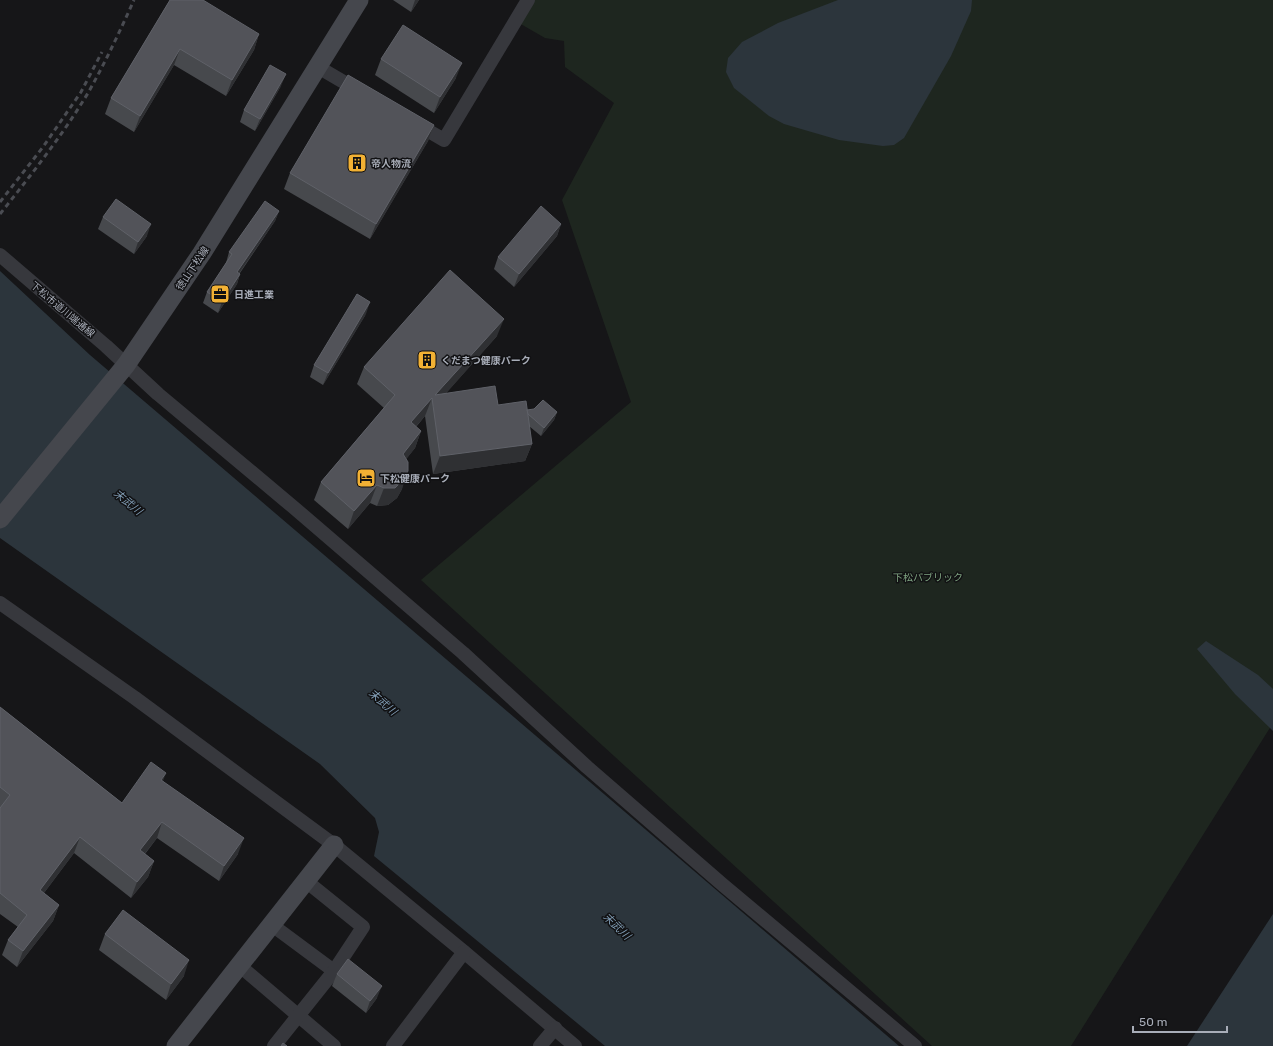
<svg xmlns="http://www.w3.org/2000/svg" width="1273" height="1046" font-family="Rubik,'Noto Sans JP',sans-serif">
	<style>
		.green { fill: #1e261f }
		.water { fill: #2c353c }
		.lines { fill: none; stroke-linecap: round; stroke-linejoin: round }
		.street { stroke: #37383d; stroke-width: 14 }
		.secondary { stroke: #45474d; stroke-width: 19 }
		.rail { stroke: #4a4c52; stroke-width: 3; stroke-dasharray: 5 4; stroke-linecap: butt }
		.wall { fill: #47494d }
		.shaded-wall { fill: #2f3033 }
		.building { fill: #525359; stroke: #5f6168 }
		.labels { text-anchor: middle; stroke-width: 3; stroke-linejoin: round; paint-order: stroke }
		.poi-label { font-size: 10px; font-weight: bold; fill: #a8adb8; stroke: #111113; text-anchor: start }
		.street-label { font-size: 10px; fill: #a8adb8; stroke: #111113 }
		.park-label { font-size: 10px; fill: #7fa381; stroke: #111113 }
		.water-label { font-size: 11px; font-style: italic; fill: #7f9bb3; stroke: #111113 }
	</style>
	<rect width="100%" height="100%" fill="#161618"/>
	<path class="green" d="M533 0H1273V723L1071 1046H932L421 580 631 402 562 200 614 103 565 67 564 41 545 38 519 23Z"/>
	<g class="water">
		<path d="M838 0H972L971 11 951 56 904 138 894 145 883 146 839 140 784 124 769 116 734 88 726 72 728 58 742 42 778 23Z"/>
		<path d="M0 271 90 355 899 1046H605L374 856 379 832 375 818 320 764 0 538Z"/>
		<path d="M1206 641 1258 675 1273 689V731L1235 694 1197 649Z"/>
		<path d="M1273 914V1046H1187Z"/>
	</g>
	<g class="lines">
		<g class="street">
			<path d="M318 67 359 91"/>
			<path d="M415 123 444 140 528 0"/>
			<path d="M0 255 106 346 158 394 292 506 463 653 587 767 723 885 915 1046"/>
			<path d="M0 603 135 698 334 845 464 952 575 1046"/>
			<path d="M272 925 334 971"/>
			<path d="M240 966 334 1046"/>
			<path d="M274 1046 334 971 363 927 306 881"/>
			<path d="M393 1046 464 952"/>
			<path d="M540 1046 555 1028"/>
		</g>
		<g class="secondary">
			<path d="M0 519 126 365 202 253 359 0"/>
			<path d="M176 1046 334 845"/>
		</g>
		<g class="rail">
			<path d="M0 202 43 147 81 92 102 52"/>
			<path d="M0 214C31 175 62 136 88 93 105 63 120 31 134 0"/>
		</g>
	</g>
	<g class="wall">
		<path d="M170 0 259 34 254 50 226 96 174 65 134 132 105 114 111 98Z"/>
		<path d="M393 0H419L411 12Z"/>
		<path d="M381 59 456 78 434 113 375 75Z"/>
		<path d="M281 86 255 131 240 122 244 110Z"/>
		<path d="M434 125 428 141 370 239 284 189 290 173Z"/>
		<path d="M279 211 275 221 240 273V274L237 284 218 313 203 303 207 292 226 263 229 252Z"/>
		<path d="M103 217 147 236 134 254 98 229Z"/>
		<path d="M561 224 557 236 514 287 494 269 498 257Z"/>
		<path d="M366 314 323 385 310 377 314 365Z"/>
		<path d="M497 336 446 393 498 405 527 410 557 412 554 420 541 436 529 426 532 444 525 461 433 474 425 416 416 427 421 431 415 448 406 459 402 489 397 498 388 505 377 506 370 503 348 529 314 500 321 482 384 408 357 384 364 367Z"/>
		<path d="M0 707 122 803 163 781 238 854 219 881 157 838 145 854 154 861 148 877 131 898 74 853 44 893 59 905 53 921 17 967 2 955 8 940 18 927 0 914Z"/>
		<path d="M105 934 184 976 166 1000 99 950Z"/>
		<path d="M337 974 377 998 366 1013 332 986Z"/>
	</g>
	<g class="shaded-wall">
		<path d="M415 0H419L411 12Z"/>
		<path d="M259 34 254 50 226 96 232 80Z"/>
		<path d="M180 49 174 65 134 132 140 116Z"/>
		<path d="M462 63 456 78 434 113 440 97Z"/>
		<path d="M286 74 281 86 255 131 260 119Z"/>
		<path d="M434 125 428 141 370 239 376 224Z"/>
		<path d="M279 211 275 221 233 282 237 272Z"/>
		<path d="M151 224 147 236 134 254 138 242Z"/>
		<path d="M561 224 557 236 514 287 519 274Z"/>
		<path d="M240 274 237 284 218 313 222 302Z"/>
		<path d="M370 302 366 314 323 385 328 373Z"/>
		<path d="M504 319 497 336 433 408 435 395Z"/>
		<path d="M432 398 425 416 404 440 411 422Z"/>
		<path d="M557 412 554 420 541 436 544 428Z"/>
		<path d="M421 431 415 448 397 471 403 454Z"/>
		<path d="M532 444 525 461 433 474 440 456Z"/>
		<path d="M408 471 402 489 397 498 388 505 377 506 384 488Z"/>
		<path d="M377 485 370 503 348 529 354 511Z"/>
		<path d="M166 773 160 789 161 780Z"/>
		<path d="M162 822 157 838 135 866 140 850Z"/>
		<path d="M80 837 74 853 34 906 40 890Z"/>
		<path d="M244 838 238 854 219 881 224 866Z"/>
		<path d="M154 861 148 877 131 898 137 882Z"/>
		<path d="M59 905 53 921 17 967 23 951Z"/>
		<path d="M189 960 184 976 166 1000 171 984Z"/>
		<path d="M382 986 377 998 366 1013 370 1001Z"/>
	</g>
	<g class="building">
		<path d="M170 0H203L259 34 232 80 180 49 140 116 111 98Z"/>
		<path d="M403 25 462 63 440 97 381 59Z"/>
		<path d="M270 65 286 74 260 119 244 110Z"/>
		<path d="M348 75 434 125 376 224 290 173Z"/>
		<path d="M116 199 151 224 138 242 103 217Z"/>
		<path d="M265 201 279 211 237 272 240 274 222 302 207 292 232 254 229 252Z"/>
		<path d="M541 206 561 224 519 274 498 257Z"/>
		<path d="M450 270 504 319 435 395 495 386 498 405 526 401 532 444 440 456 432 398 411 422 421 431 403 454 408 462V471L403 480 395 488H384L377 485 354 511 321 482 395 395 364 367Z"/>
		<path d="M357 294 370 302 328 373 314 365Z"/>
		<path d="M543 400 557 412 544 428 528 414 527 410 534 409Z"/>
		<path d="M0 707 122 803 151 762 166 773 161 780 244 838 224 866 162 822 140 850 154 861 137 882 80 837 40 890 59 905 23 951 8 940 27 915 0 893V808L10 795 0 787Z"/>
		<path d="M123 910 189 960 171 984 105 934Z"/>
		<path d="M348 959 382 986 370 1001 337 974Z"/>
		<path d="M283 1043 287 1046H281Z"/>
	</g>
	<defs>
		<symbol id="building-square" viewBox="-11 -11 22 22"><rect x="-9" y="-9" width="18" height="18" rx="4" fill="#f2b134" stroke="#111113"/><path d="M-4-6H4V6H1V3H-1V6H-4ZM-2.5-4.3h1.7v1.8h-1.7ZM.8-4.3h1.7v1.8H.8ZM-2.5-1h1.7V.8h-1.7ZM.8-1h1.7V.8H.8Z" fill="#111"/></symbol>
		<symbol id="office-square" viewBox="-11 -11 22 22"><rect x="-9" y="-9" width="18" height="18" rx="4" fill="#f2b134" stroke="#111113"/><path d="M-6-3h4V-5.5h4V-3h4V5H-6ZM-1-4.5V-3h2v-1.5ZM-6 0V1H6V0Z" fill="#111"/></symbol>
		<symbol id="hotel-square" viewBox="-11 -11 22 22"><rect x="-9" y="-9" width="18" height="18" rx="4" fill="#f2b134" stroke="#111113"/><path d="M-6-4.5h1.5V1H6V5H4.5V3h-9V5H-6ZM-4 0a1.8 1.8 0 1 1 3.6 0ZM.5 0V-2.5h3Q6-2.5 6 0Z" fill="#111"/></symbol>
	</defs>
	<g fill-rule="evenodd">
		<use href="#building-square" x="346" y="152" width="22" height="22"/>
		<use href="#office-square" x="209" y="283" width="22" height="22"/>
		<use href="#building-square" x="416" y="349" width="22" height="22"/>
		<use href="#hotel-square" x="355" y="467" width="22" height="22"/>
	</g>
	<g class="labels">
		<g class="poi-label">
			<text x="371" y="167">帝人物流</text>
			<text x="234" y="298">日進工業</text>
			<text x="441" y="364">くだまつ健康パーク</text>
			<text x="380" y="482">下松健康パーク</text>
		</g>
		<g class="street-label">
			<text transform="translate(192 268) rotate(-56)" y="4">徳山下松線</text>
			<text transform="translate(63 309) rotate(40)" y="4">下松市道川端通線</text>
		</g>
		<g class="park-label">
			<text x="928" y="581">下松パブリック</text>
		</g>
		<g class="water-label">
			<text transform="translate(128 502) rotate(40)" y="4">末武川</text>
			<text transform="translate(383 702) rotate(41)" y="4">末武川</text>
			<text transform="translate(617 926) rotate(44)" y="4">末武川</text>
		</g>
	</g>
	<path d="M1133 1026v6h94v-6" fill="none" stroke="#a8adb8" stroke-width="2"/>
	<text x="1139" y="1026" font-size="12" fill="#a8adb8" stroke="#111113" stroke-width="3" paint-order="stroke">50 m</text>
</svg>
